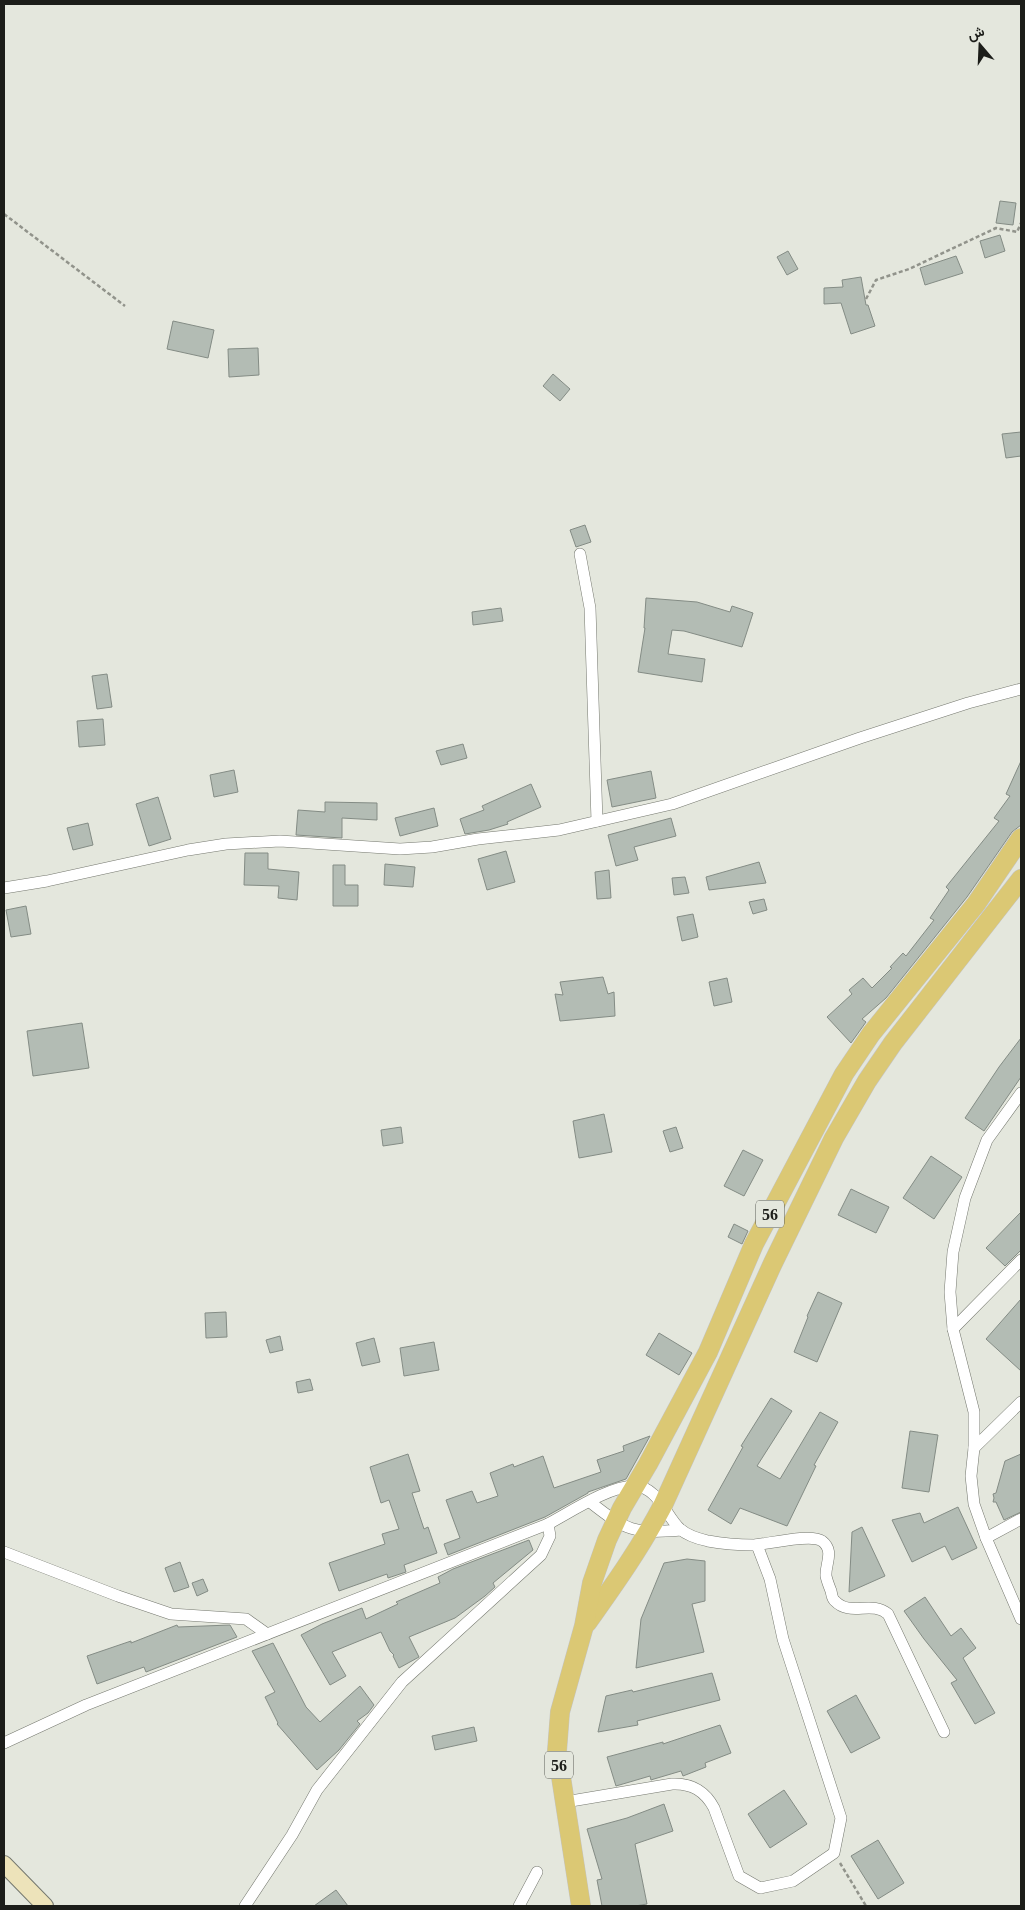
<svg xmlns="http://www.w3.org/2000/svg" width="1025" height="1910" font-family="'Times New Roman',Vazirmatn,serif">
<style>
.building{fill:#b3bcb4;stroke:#848c85}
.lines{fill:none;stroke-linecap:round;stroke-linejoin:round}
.street-casing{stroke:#75786f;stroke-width:12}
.secondary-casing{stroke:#75786f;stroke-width:18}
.primary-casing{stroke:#c4c4c3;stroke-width:20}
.path{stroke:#91938b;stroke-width:2.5;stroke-dasharray:4 2.5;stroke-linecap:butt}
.street{stroke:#fff;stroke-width:11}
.secondary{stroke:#ede3ba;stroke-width:16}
.primary{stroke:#dbc874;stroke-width:19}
.labels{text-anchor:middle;stroke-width:4;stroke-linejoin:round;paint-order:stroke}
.shield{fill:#e4e7dd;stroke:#585a54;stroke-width:1}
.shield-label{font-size:16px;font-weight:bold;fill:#1c1d19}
</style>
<rect width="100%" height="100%" fill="#e4e7dd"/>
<g class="building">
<path d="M1000,201L1016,203L1013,225L996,223Z"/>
<path d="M1000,235L1005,251L985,258L980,241Z"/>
<path d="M788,251L798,269L787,275L777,257Z"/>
<path d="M956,256L963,273L925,285L920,268Z"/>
<path d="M861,277L866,305H868L875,326L851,334L841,303L824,304V288L843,287L842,280Z"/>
<path d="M173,321L214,330L208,358L167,349Z"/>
<path d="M258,348L259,375L229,377L228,349Z"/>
<path d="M553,374L570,389L560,401L543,386Z"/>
<path d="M1021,432V456L1006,458L1002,434Z"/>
<path d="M585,525L591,542L576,547L570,530Z"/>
<path d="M646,598L697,602L730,612L732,606L753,613L742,647L684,631L672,630L668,654L705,659L702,682L638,672L645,628H644Z"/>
<path d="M501,608L503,621L473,625L472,612Z"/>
<path d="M107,674L112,707L97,709L92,676Z"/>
<path d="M103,719L105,745L79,747L77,721Z"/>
<path d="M463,744L467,758L441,765L436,751Z"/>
<path d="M1021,761V825L1012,832L967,897L886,998L862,1019L866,1022L851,1043L827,1017L852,994L849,990L863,978L872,988L892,968L890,967L903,953L906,956L934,920L930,918L949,890L946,887L999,821L994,818L1010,796L1006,794Z"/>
<path d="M234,770L238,792L214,797L210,775Z"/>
<path d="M651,771L656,798L612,807L607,780Z"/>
<path d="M531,784L541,807L507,822L508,824L489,830L465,834L460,819L484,810L482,806Z"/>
<path d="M158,797L171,839L149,846L136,804Z"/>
<path d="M325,802L377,803V820L342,818V838L296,835L298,810L325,812Z"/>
<path d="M434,808L438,826L400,836L395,818Z"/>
<path d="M671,818L676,836L634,847L638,860L616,866L608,835Z"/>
<path d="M88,823L93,845L73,850L67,828Z"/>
<path d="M506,851L515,882L487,890L478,859Z"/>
<path d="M245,853H268V869L299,872L297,900L278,898L279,886L244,885Z"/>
<path d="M759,862L766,883L709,890L706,877Z"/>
<path d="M385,864L415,867L413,887L384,885Z"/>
<path d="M333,865H345V885H358V906H333Z"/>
<path d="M609,870L611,898L597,899L595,872Z"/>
<path d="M685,877L689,893L674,895L672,878Z"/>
<path d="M764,899L767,910L753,914L749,902Z"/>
<path d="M26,906L31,934L11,937L6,910Z"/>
<path d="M693,914L698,937L682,941L677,917Z"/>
<path d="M603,977L608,994L614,992L615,1016L560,1021L555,994L563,995L560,982Z"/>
<path d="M727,978L732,1002L714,1006L709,982Z"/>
<path d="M82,1023L89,1068L33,1076L27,1031Z"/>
<path d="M1021,1038V1077L984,1131L965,1118L999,1067Z"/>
<path d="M604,1114L612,1152L579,1158L573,1121Z"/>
<path d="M401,1127L403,1143L383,1146L381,1130Z"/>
<path d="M676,1127L683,1148L670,1152L663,1131Z"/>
<path d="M743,1150L763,1160L744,1196L724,1186Z"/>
<path d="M931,1156L962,1177L934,1219L903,1198Z"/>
<path d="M851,1189L889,1207L876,1233L838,1215Z"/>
<path d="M1021,1212V1250L1005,1266L986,1248Z"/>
<path d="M734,1224L748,1231L742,1244L728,1237Z"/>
<path d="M818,1292L842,1303L817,1362L794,1352L808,1317L807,1316Z"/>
<path d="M1021,1299V1371L986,1339Z"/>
<path d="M226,1312L227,1337L206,1338L205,1313Z"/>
<path d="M659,1333L692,1353L679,1375L646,1355Z"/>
<path d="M280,1336L283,1350L270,1353L266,1340Z"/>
<path d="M374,1338L380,1362L362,1366L356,1343Z"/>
<path d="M434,1342L439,1370L404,1376L400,1348Z"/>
<path d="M310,1379L313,1390L298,1393L296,1382Z"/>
<path d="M771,1398L792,1411L757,1466L780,1479L820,1412L838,1422L814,1465L816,1466L787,1526L740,1508L731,1524L708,1510L743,1447L741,1446Z"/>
<path d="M910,1431L938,1435L929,1492L902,1488Z"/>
<path d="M650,1436L626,1479L588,1492V1493L545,1517L448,1555L444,1544L460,1538L446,1500L472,1491L477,1503L498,1496L490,1473L513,1464L514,1467L543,1456L554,1488L601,1472L597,1460L624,1451L623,1446Z"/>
<path d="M408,1454L420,1491L412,1493L424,1529L428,1527L437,1553L404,1565L406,1572L388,1578L387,1574L339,1591L329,1563L385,1544L382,1534L399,1529L389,1500L381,1503L370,1467Z"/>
<path d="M1021,1454V1512L1004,1520L996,1502H993L994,1498L993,1494L996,1493L1005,1461Z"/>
<path d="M958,1507L977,1548L952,1560L945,1546L912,1562L892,1520L920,1513L924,1523Z"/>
<path d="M862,1527L885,1576L849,1592L852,1532Z"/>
<path d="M529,1540L533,1550L493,1583L495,1587L485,1596L455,1618L409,1637L419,1657L399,1668L393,1656L394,1655L390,1651L381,1632L332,1652L346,1676L330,1685L301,1635L322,1624L362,1608L366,1619L398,1604L396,1602L440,1583L438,1577L453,1569Z"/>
<path d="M687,1559L705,1561V1601L692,1604L704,1652L636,1668L641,1619L664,1563Z"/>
<path d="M180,1562L189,1587L174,1592L165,1568Z"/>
<path d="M203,1579L208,1591L197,1596L192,1583Z"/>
<path d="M925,1597L951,1636L961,1628L976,1648L963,1658L995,1713L975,1724L951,1683L957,1680L924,1639L904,1611Z"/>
<path d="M177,1625L178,1627L230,1625L237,1637L146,1672L144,1667L97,1684L87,1656L131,1641V1643Z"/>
<path d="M273,1643L306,1707L320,1722L360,1686L374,1705L368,1713L357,1721L360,1724L339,1750L317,1770L277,1724L278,1723L265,1697L275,1692L252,1651Z"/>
<path d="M712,1673L720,1700L637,1721L638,1725L598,1732L606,1696L632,1690L633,1692Z"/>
<path d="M856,1695L880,1738L851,1753L827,1711Z"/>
<path d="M720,1725L731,1753L705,1763L706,1767L683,1776L681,1771L654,1779L651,1780L650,1776L616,1786L607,1757L663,1742V1744Z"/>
<path d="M474,1727L477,1741L435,1750L432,1736Z"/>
<path d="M784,1790L807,1824L770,1848L748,1814Z"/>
<path d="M664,1804L673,1831L635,1844L647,1904L635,1906H602L597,1880L602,1879L587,1829L627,1818Z"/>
<path d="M878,1840L904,1883L878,1899L851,1856Z"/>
<path d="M336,1890L348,1906H314Z"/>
</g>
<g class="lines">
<defs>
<g id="street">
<path d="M580,554L590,608L597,821"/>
<path d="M4,888L47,881L188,850L226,844L280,841L400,849L432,847L478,839L559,830L672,804L860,738L968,703L1021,689"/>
<path d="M1021,1093L987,1140L965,1198L953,1252L950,1292L953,1329L974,1412V1448L971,1476L974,1504L986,1538L1021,1619"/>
<path d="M953,1329L1021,1260"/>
<path d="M974,1448L1021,1402"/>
<path d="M590,1502C627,1531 633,1534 681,1530"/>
<path d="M986,1538L1021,1519"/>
<path d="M4,1552L118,1596L171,1614L246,1619L267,1634"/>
<path d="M4,1743L86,1705L548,1524C569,1513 611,1485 635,1486C658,1487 666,1516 680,1529C688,1536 699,1539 708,1541C724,1544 738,1545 754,1545C768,1544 811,1533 822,1541C835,1551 825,1564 826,1576C827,1581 829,1586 831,1591C832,1595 832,1599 835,1601C850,1617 872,1600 888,1614L944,1732"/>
<path d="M565,1802L672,1784C692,1783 705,1791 714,1808L739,1876L760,1888L793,1881L834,1853L841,1818L783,1639L770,1579L757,1545"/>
<path d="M245,1906L292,1835L317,1790L402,1682L541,1555L550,1536L548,1524"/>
<path d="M519,1906L537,1872"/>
</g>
<path id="secondary" d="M4,1864L45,1906"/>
<g id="primary">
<path d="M587,1623C614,1585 641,1547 663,1505L773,1263L834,1138L867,1081L893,1043L1021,879"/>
<path d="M581,1906L557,1751L560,1712L584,1626L592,1583L607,1540L622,1508L648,1464L708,1352L754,1244L844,1074L871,1034L976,904L1021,838"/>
</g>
</defs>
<use href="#street" class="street-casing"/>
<use href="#secondary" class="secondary-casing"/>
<use href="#primary" class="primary-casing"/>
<g class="path">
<path d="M4,214L125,306"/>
<path d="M866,299L876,280L909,269L996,228L1017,232L1021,223"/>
<path d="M840,1863L866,1906"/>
</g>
<use href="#street" class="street"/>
<use href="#secondary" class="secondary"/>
<use href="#primary" class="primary"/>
</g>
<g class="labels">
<g class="shield">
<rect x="756" y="1200.5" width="28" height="27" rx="4"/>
<rect x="545" y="1751.5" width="28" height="27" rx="4"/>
</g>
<g class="shield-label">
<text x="770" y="1220">56</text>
<text x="559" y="1771">56</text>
</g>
</g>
<rect width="1025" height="1910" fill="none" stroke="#1c1d19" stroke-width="10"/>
<g transform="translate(980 45) rotate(341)" stroke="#e4e7dd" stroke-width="4" paint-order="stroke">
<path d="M0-4L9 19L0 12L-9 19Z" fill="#1c1d19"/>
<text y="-8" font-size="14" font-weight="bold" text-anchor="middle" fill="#1c1d19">ش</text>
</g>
</svg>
